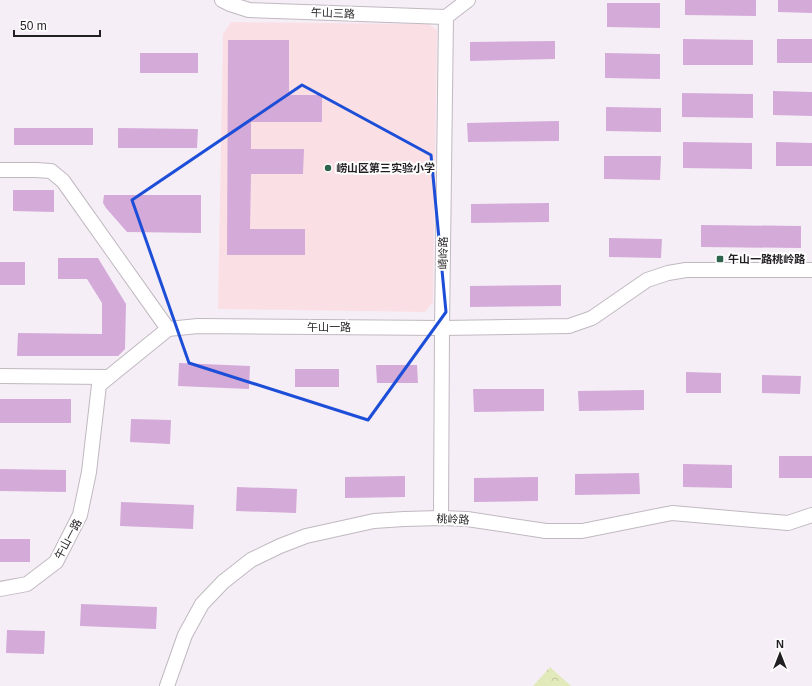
<svg xmlns="http://www.w3.org/2000/svg" width="812" height="686" font-family="Arial,'Noto Sans SC',sans-serif">
<style>
.education{fill:#fae0e5}
.forest{fill:url(#forest-crowns)}
.building{fill:#d4aad9}
.lines{fill:none;stroke-linecap:round;stroke-linejoin:round}
.minor-casing{stroke:#c0b9c0;stroke-width:16}
.minor{stroke:#fff;stroke-width:14}
.marked{fill:none;stroke:#1d4ed8;stroke-width:3;stroke-linejoin:round}
.poi-dot{fill:#2e644b;stroke:#fefefe;stroke-width:1.5}
.labels{text-anchor:middle;stroke-width:4;stroke-linejoin:round;paint-order:stroke}
.street-label{font-size:11px;fill:#221f22;stroke:#fefefe}
.poi-label{font-size:11px;font-weight:bold;fill:#221f22;stroke:#fefefe;text-anchor:start}
</style>
<defs>
<pattern id="forest-crowns" width="20" height="18" patternUnits="userSpaceOnUse"><rect width="20" height="18" fill="#e2e9bb"/><path d="M2 6a3 3 0 1 1 6 0M12 15a3 3 0 1 1 6 0" fill="none" stroke="#c2c7a0"/></pattern>
</defs>
<rect width="100%" height="100%" fill="#f6eef6"/>
<path class="education" d="M231,22L429,24L437,30L433,302L425,312L218,309L223,34Z"/>
<path class="forest" d="M550,667L571,686H533Z"/>
<g class="building">
<path d="M685,0H756V16L685,15Z"/>
<path d="M778,0H812V13L778,12Z"/>
<path d="M607,3H660V28L607,27Z"/>
<path d="M683,39L753,40V65H683Z"/>
<rect x="777" y="39" width="35" height="24"/>
<path d="M228,40H289V95H322V122H251V149H304L303,174H251L250,229H305V255H227Z"/>
<path d="M555,41V59L470,61V42Z"/>
<rect x="140" y="53" width="58" height="20"/>
<path d="M605,53L660,54V79L605,78Z"/>
<path d="M773,91L812,92V116L773,115Z"/>
<path d="M682,93L753,94V118L682,117Z"/>
<path d="M606,107L661,108V132L606,131Z"/>
<path d="M559,121V141L468,142L467,123Z"/>
<rect x="14" y="128" width="79" height="17"/>
<path d="M118,128L198,129L197,148H118Z"/>
<path d="M683,142L752,143V169L683,168Z"/>
<path d="M776,142L812,143V166H776Z"/>
<path d="M604,156H661L660,180L604,179Z"/>
<path d="M13,190H54V212L13,211Z"/>
<path d="M104,195H201V233L127,232L106,208L103,203Z"/>
<path d="M549,203V222L471,223V204Z"/>
<path d="M701,225L801,226V248L701,247Z"/>
<path d="M609,238L662,239L661,258L609,257Z"/>
<path d="M58,258H98L126,304L125,349L118,356H17L18,333L102,334V303L87,279H58Z"/>
<rect x="0" y="262" width="25" height="23"/>
<path d="M561,285V306L470,307V286Z"/>
<path d="M179,363L250,366L249,389L178,386Z"/>
<path d="M376,365H417L418,383H377Z"/>
<rect x="295" y="369" width="44" height="18"/>
<path d="M686,372L721,373V393H686Z"/>
<path d="M762,375L801,376L800,394L762,393Z"/>
<path d="M473,389H544V411L474,412Z"/>
<path d="M644,390V410L579,411L578,391Z"/>
<rect x="0" y="399" width="71" height="24"/>
<path d="M131,419L171,420L170,444L130,442Z"/>
<rect x="779" y="456" width="33" height="22"/>
<path d="M683,464L732,465V488L683,487Z"/>
<path d="M0,469L66,470V492L0,491Z"/>
<path d="M639,473L640,494L575,495V474Z"/>
<path d="M405,476V497L345,498V477Z"/>
<path d="M538,477V501L474,502V478Z"/>
<path d="M237,487L297,489L296,513L236,511Z"/>
<path d="M121,502L194,505L193,529L120,526Z"/>
<rect x="0" y="539" width="30" height="23"/>
<path d="M81,604L157,607L156,629L80,626Z"/>
<path d="M7,630L45,631L44,654L6,653Z"/>
</g>
<g class="lines">
<defs>
<g id="minor">
<path d="M222,0L230,4L249,10L446,17"/>
<path d="M0,170H36L51,171L63,181L168,329"/>
<path d="M0,376L108,377"/>
<path d="M441,518L442,328L446,17L468,0"/>
<path d="M0,589L27,584L56,562L80,515L89,472L99,385L168,329L198,326L442,328L569,326L592,318L647,280L668,273L686,270H812"/>
<path d="M167,686L185,635L202,604L223,582L251,560L280,546L306,536L374,521L404,519L441,518L467,519L546,531H582L672,513L788,523L812,515"/>
</g>
</defs>
<use href="#minor" class="minor-casing"/>
<use href="#minor" class="minor"/>
</g>
<path class="marked" d="M302,85L431,155L446,312L368,420L189,363L132,200Z"/>
<g class="poi-dot">
<circle cx="328" cy="168" r="4"/>
<rect x="716" y="255" width="8" height="8" rx="2"/>
</g>
<g class="labels">
<g class="street-label">
<text transform="translate(333 13) rotate(2)" y="4">午山三路</text>
<text transform="translate(443 253) rotate(-89)" y="4">崎岭路</text>
<text x="329" y="331">午山一路</text>
<text transform="translate(453 519) rotate(3)" y="4">桃岭路</text>
<text transform="translate(68 539) rotate(-62)" y="4">午山一路</text>
</g>
<g class="poi-label">
<text x="336" y="172">崂山区第三实验小学</text>
<text x="728" y="263">午山一路桃岭路</text>
</g>
</g>
<g transform="translate(780 654)" stroke="#fefefe" stroke-width="3" paint-order="stroke">
<path d="M0-3L7 15L0 10L-7 15Z" fill="#221f22"/>
<text y="-6" font-size="11" font-weight="bold" text-anchor="middle" fill="#221f22">N</text>
</g>
<path d="M14 30v6h86v-6" fill="none" stroke="#221f22" stroke-width="2"/>
<text x="20" y="30" font-size="12" fill="#221f22" stroke="#fefefe" stroke-width="3" paint-order="stroke">50 m</text>
</svg>
